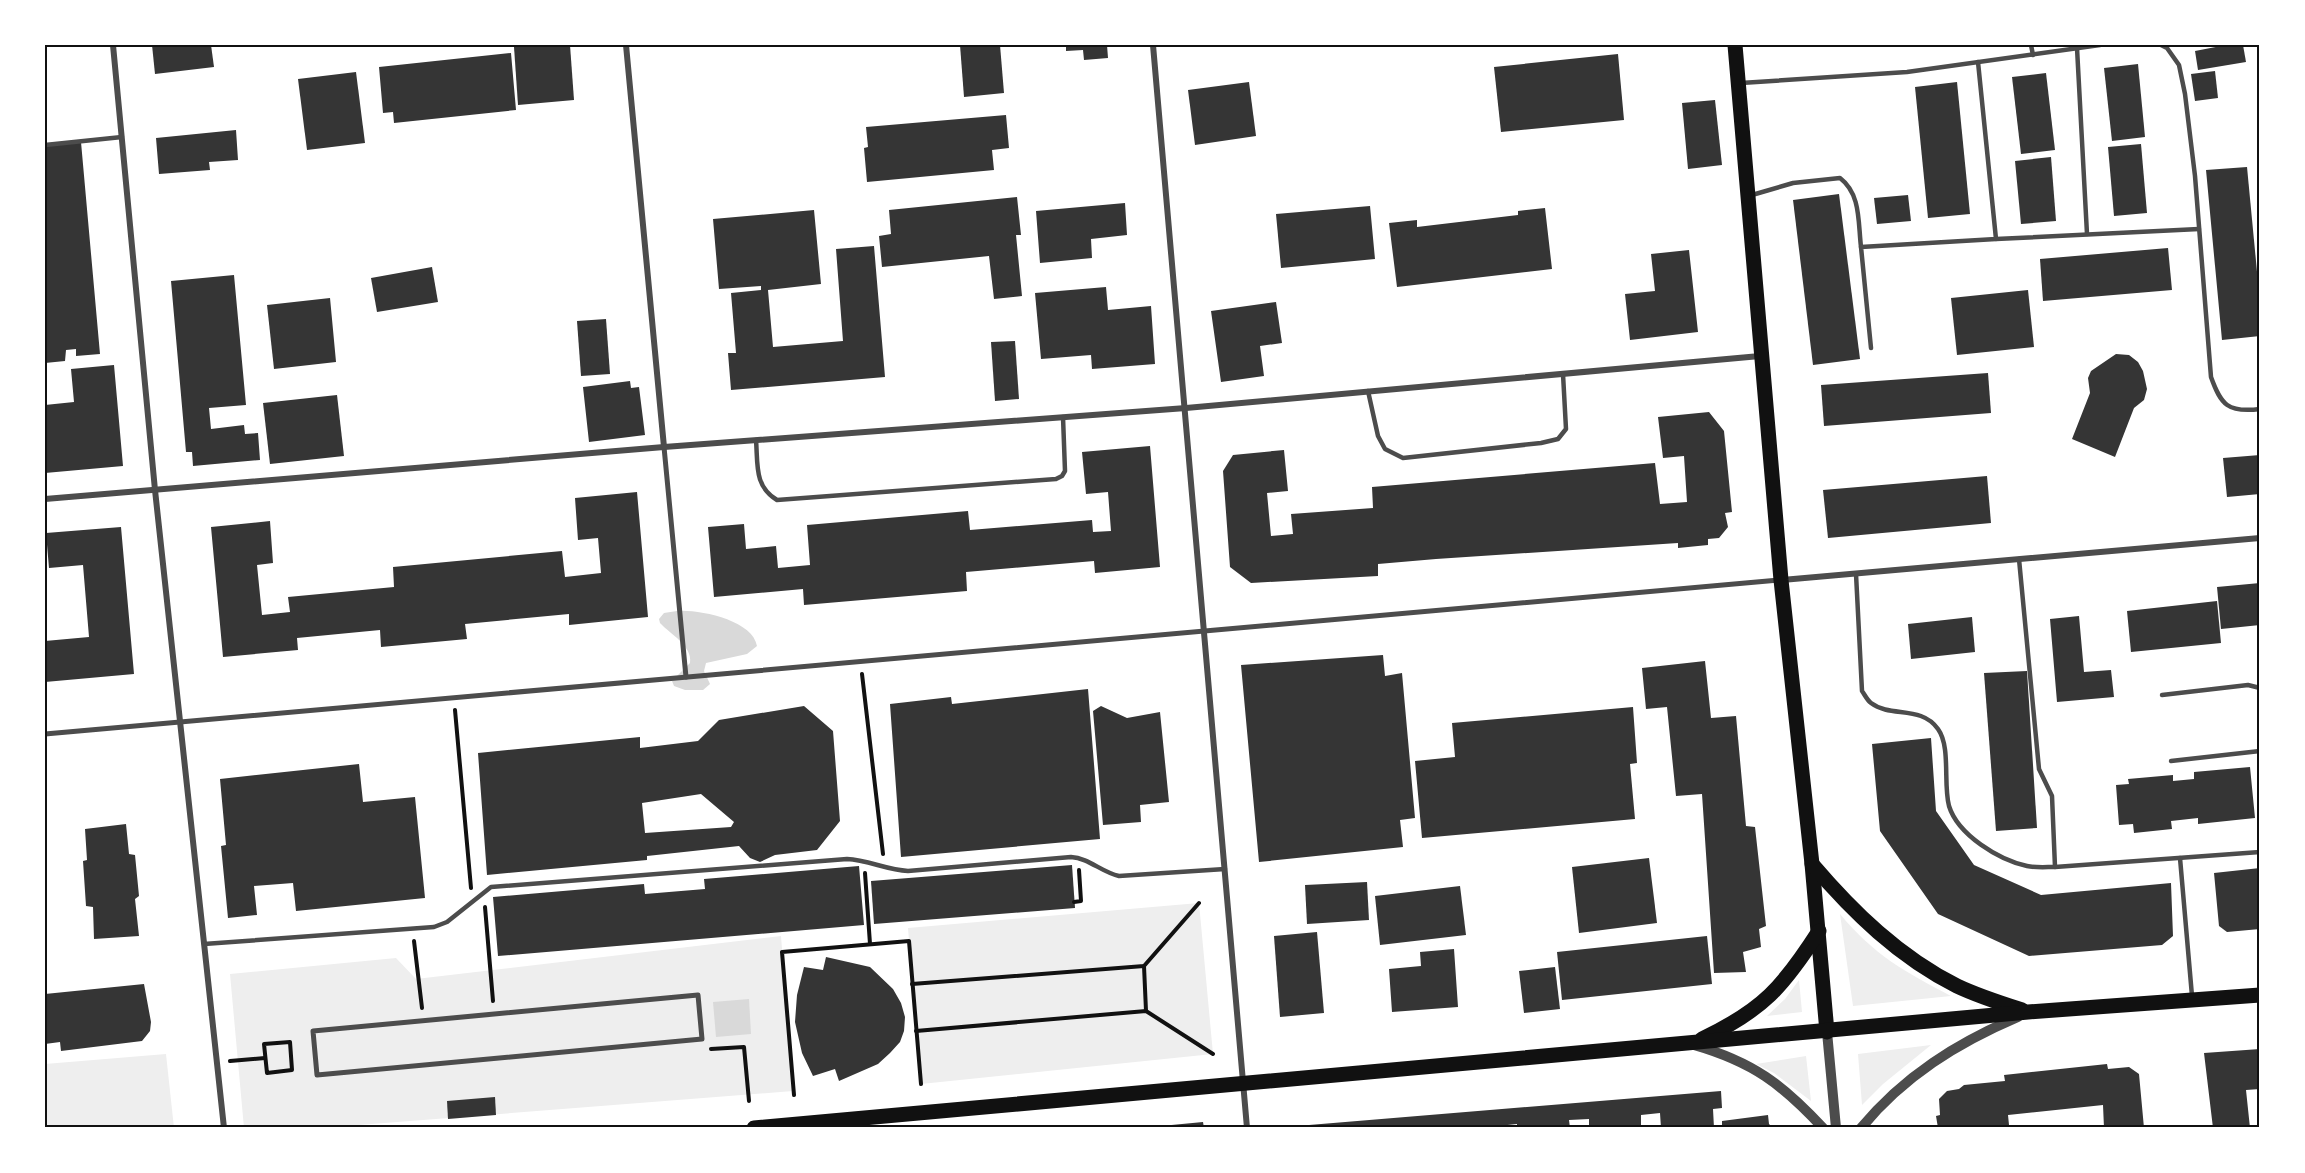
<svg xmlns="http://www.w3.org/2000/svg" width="2305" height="1173" font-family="'Open Sans',sans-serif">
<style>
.green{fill:#eee}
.water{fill:#d9d9d9}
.building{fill:#353535;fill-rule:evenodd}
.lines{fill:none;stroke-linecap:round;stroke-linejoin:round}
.path{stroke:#111;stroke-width:4}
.service{stroke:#4c4c4c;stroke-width:4.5}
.pedestrian{stroke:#4c4c4c;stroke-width:5}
.minor{stroke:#4c4c4c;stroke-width:6}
.tertiary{stroke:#4c4c4c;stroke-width:10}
.primary{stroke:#111;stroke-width:15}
.neatline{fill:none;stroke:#111;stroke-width:2}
</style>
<rect width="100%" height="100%" fill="#fff"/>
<g class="green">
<path d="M1199,903L1213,1054L921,1084L908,928Z"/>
<path d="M1840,914C1874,955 1905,972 1951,996L1853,1006Z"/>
<path d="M781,936L793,1091L320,1128H244L230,974L396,958L416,979Z"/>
<path d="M1799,980L1802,1012L1767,1016L1785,999Z"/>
<path d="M1931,1045L1883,1084L1862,1105L1858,1054Z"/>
<path d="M166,1054L174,1128H45V1064Z"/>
<path d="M1806,1056L1811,1101L1774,1073L1756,1064Z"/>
</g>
<g class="water">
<path d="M677,611C698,609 753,620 757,646L747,654L706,663L704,671L710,684L703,690H685L674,686L672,681L690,663C693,646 670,634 660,623L659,619L664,613Z"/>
<path d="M749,999L751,1034L716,1037L713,1002Z"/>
</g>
<g class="building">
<path d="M152,45H211L214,67L155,74Z"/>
<path d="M538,45H570L574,100L518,105L514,47Z"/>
<path d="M960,45H1000L1004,93L964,97Z"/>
<path d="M1066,45H1107L1108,58L1084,60L1083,50L1066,51Z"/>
<path d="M2226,45H2243L2246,62L2198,70L2195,51Z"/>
<path d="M511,53L516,110L394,123L393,112L383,113L379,67Z"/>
<path d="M1618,54L1624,120L1501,132L1494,67Z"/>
<path d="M2138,64L2145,137L2112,141L2104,68Z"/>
<path d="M2215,71L2218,98L2195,101L2191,74Z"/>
<path d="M356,72L365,143L307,150L298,79Z"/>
<path d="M2046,73L2055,150L2021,154L2012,77Z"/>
<path d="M1249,82L1256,136L1195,145L1188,90Z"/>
<path d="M1957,82L1970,214L1928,218L1915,87Z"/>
<path d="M1715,100L1722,165L1688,169L1682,103Z"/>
<path d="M1006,115L1009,148L992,150L994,170L867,182L864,148L868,147L866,127Z"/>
<path d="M236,130L238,160L209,162L210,170L159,174L156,138Z"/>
<path d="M81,142L100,354L76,356V349L66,350L65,361L45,363V146Z"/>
<path d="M2141,144L2147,213L2114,216L2108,147Z"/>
<path d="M2051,157L2056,221L2021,224L2015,161Z"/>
<path d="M2247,167L2260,303V336L2222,340L2206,170Z"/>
<path d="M1839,194L1860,359L1813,365L1793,200Z"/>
<path d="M1908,195L1911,221L1877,224L1874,198Z"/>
<path d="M1017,197L1021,235H1016L1022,296L994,299L989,256L882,267L879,236L891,234L889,210Z"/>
<path d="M1125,203L1127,235L1091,239L1092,258L1040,263L1036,211Z"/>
<path d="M1370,206L1375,259L1281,268L1276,214Z"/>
<path d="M1545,208L1552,269L1397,287L1389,223L1417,220V227L1518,215V211Z"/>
<path d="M814,210L821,284L768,290L773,347L843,341L836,249L874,246L885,377L731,390L728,353H736L731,293L761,290V286L719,289L713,219Z"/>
<path d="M2168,248L2172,290L2043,301L2040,259Z"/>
<path d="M1689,250L1698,332L1630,340L1625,294L1655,291L1651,254Z"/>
<path d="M432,267L438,302L377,312L371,278Z"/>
<path d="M234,275L246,405L209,408L211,429L244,425L245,434L258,433L260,460L193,466L192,452H186L171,281Z"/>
<path d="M1106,287L1108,310L1151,306L1155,364L1092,369L1091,355L1041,359L1035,293Z"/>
<path d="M2028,290L2034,347L1957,355L1951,298Z"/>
<path d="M330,298L336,362L274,369L267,305Z"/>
<path d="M1276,302L1282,343L1260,346L1264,376L1221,382L1211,311Z"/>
<path d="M606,319L610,374L581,376L577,321Z"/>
<path d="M1015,341L1019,399L995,401L991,342Z"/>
<path d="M2116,354L2129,355L2138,362L2143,371L2147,389L2144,400L2134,408L2115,457L2072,439L2090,393L2088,378L2091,371Z"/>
<path d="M114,365L123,466L45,473V405L74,402L71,369Z"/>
<path d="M1988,373L1991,413L1824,426L1821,385Z"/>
<path d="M630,381L631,388L639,387L645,435L589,442L583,387Z"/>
<path d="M337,395L344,456L270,464L263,403Z"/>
<path d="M1709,412L1724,431L1732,512L1725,513L1728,527L1719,538L1708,539V545L1678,548V543L1436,559L1378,564V576L1251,583L1230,567L1223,471L1233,455L1284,450L1288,491L1267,493L1271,536L1293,534L1291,514L1373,508L1372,487L1655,463L1660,504L1687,502L1684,456L1663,458L1658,417Z"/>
<path d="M1150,446L1160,567L1095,573L1094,561L966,572L967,591L804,605L803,589L714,597L708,527L744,524L746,549L776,546L778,568L810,565L807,525L968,511L970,530L1092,520L1093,532L1111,531L1108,492L1086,494L1082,452Z"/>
<path d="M2260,455V494L2227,497L2223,458Z"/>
<path d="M1987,476L1991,523L1828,538L1823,490Z"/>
<path d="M637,492L648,617L569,625V614L465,624L467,639L381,647L380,630L297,638L298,650L223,657L211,527L270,521L273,563L257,565L262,615L290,612L288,597L394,587L393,567L562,551L565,577L601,573L598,538L578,540L575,498Z"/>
<path d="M121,527L134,674L45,682V641L89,637L83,565L49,568L46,533Z"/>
<path d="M2260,583V625L2221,629L2217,587Z"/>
<path d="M2217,601L2221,643L2131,652L2127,611Z"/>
<path d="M2079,616L2084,672L2111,670L2114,697L2057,702L2050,619Z"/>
<path d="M1972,617L1975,652L1911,659L1908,624Z"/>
<path d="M1383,655L1385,676L1402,673L1415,818L1400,820L1403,847L1259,862L1241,665Z"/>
<path d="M1705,661L1711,718L1736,716L1746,826L1755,827L1766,926L1759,929L1761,947L1743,952L1746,972L1714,973L1702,794L1676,796L1667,707L1646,709L1642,668Z"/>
<path d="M2027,671L2037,828L1996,831L1984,673Z"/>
<path d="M1088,689L1100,839L901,857L890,704L951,697L952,704Z"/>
<path d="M804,706L833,731L840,821L817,850L775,855L760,862L750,858L739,846L647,856V860L487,875L478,753L640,737V748L698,741L719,720ZM701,794L734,822L731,827L645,833L642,803Z"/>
<path d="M1101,706L1127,718L1160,712L1169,802L1140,805L1141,822L1103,825L1093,711Z"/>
<path d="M1633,707L1637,763L1630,764L1635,819L1422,838L1415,761L1455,757L1452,723Z"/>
<path d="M1931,738L1936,811L1974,865L2041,895L2171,883L2173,936L2162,945L2029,956L1938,914L1880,831L1872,744Z"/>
<path d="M359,764L363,802L415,797L425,898L296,911L293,883L254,886L257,915L228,918L221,846L226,845L220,779Z"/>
<path d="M2250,767L2255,818L2198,824V818L2171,821L2172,829L2134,833L2133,824L2119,825L2116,785L2129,784L2128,779L2173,775V781L2194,779V772Z"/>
<path d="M126,824L129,854L135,855L139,896L135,899L139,936L94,939L93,907L86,906L83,861L87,860L85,829Z"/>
<path d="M1649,858L1657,923L1579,933L1572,867Z"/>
<path d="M1072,865L1075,908L874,924L871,881Z"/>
<path d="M859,866L864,925L498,956L493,897L644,884L645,894L705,889L704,879Z"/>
<path d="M2260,868V929L2227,932L2219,926L2214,873Z"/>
<path d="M1367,882L1369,920L1307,924L1305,885Z"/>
<path d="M1460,886L1466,935L1380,945L1375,896Z"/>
<path d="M1317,932L1324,1013L1280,1017L1274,936Z"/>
<path d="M1707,936L1712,984L1562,1000L1557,952Z"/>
<path d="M1454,949L1458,1007L1392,1012L1389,969L1421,966L1420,952Z"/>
<path d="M826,957L870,967L893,989L901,1003L905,1017L904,1031L900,1042L890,1053L878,1064L839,1081L835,1069L813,1076L802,1053L795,1022L797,995L804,967L823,970Z"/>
<path d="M1555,967L1560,1009L1524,1013L1519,971Z"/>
<path d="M144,984L151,1022L150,1031L142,1041L61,1051L60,1042L45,1044V994Z"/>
<path d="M2260,1049V1089L2246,1090L2250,1128H2213L2204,1053Z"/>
<path d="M2107,1064L2108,1069L2129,1067L2139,1074L2144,1128H2104L2103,1105L2008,1115L2009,1125L1985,1128H1938L1936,1116L1940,1115L1939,1099L1947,1091L1959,1089L1964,1085L2005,1081L2004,1075Z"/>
<path d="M1721,1091L1722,1108L1713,1109L1714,1128H1661L1660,1113L1641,1115V1128H1589V1119L1569,1120L1570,1128H1517V1124L1498,1126V1128H1297V1126Z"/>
<path d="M495,1097L496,1115L448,1119L447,1101Z"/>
<path d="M1768,1115L1769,1124L1773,1128H1722V1121Z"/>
<path d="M1203,1122L1204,1128H1161V1126Z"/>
</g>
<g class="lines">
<g class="path">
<path d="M862,674L883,854"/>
<path d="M455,710L471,888"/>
<path d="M865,873L870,944"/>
<path d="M1074,902L1081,901L1079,870"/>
<path d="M485,907L493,1001"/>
<path d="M414,941L422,1008"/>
<path d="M1144,966L1146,1011"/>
<path d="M912,984L1144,966L1199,903"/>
<path d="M916,1031L1146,1011L1213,1054"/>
<path d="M290,1042L292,1070L267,1073L264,1044Z"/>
<path d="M711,1049L744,1047L749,1101"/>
<path d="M230,1061L265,1058"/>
<path d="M794,1095L782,952L909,941L921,1084"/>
</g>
<g class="service">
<path d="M2031,45L2033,55"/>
<path d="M2161,45L2167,48L2179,65L2185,94L2195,176L2211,377C2221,405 2228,413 2260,409"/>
<path d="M2077,48L2087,234"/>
<path d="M1741,83L1907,72L2100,45"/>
<path d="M45,145L122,137"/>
<path d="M1752,195L1793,183L1840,178C1861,194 1858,222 1861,247"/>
<path d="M1996,239L2199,229"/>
<path d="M1871,348L1861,247L1996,239L1978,62"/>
<path d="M1368,391L1378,436L1385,449L1403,458L1541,443L1558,439L1566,429L1563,374"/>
<path d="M756,440C758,465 754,486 777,500L1056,479L1062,476L1065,471L1063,417"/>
<path d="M2019,559L2039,769L2052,796L2055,867"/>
<path d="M1856,574L1862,691C1865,695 1867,700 1871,703C1891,718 1921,705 1938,729C1951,747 1943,784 1949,806C1958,835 1999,860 2027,866C2036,868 2046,867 2055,867L2260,852"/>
<path d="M2162,695L2248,685L2260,688"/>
<path d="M2171,761L2260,751"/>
<path d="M2180,858L2192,996"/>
<path d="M204,944L434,927L447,922L491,887L847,859C868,860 887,870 908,871L1071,857C1089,858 1101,872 1119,876L1225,869"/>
</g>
<g class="pedestrian">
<path d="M664,447L686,677"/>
<path d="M45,734L1779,580"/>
<path d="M698,995L702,1039L317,1075L313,1031Z"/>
</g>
<g class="minor">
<path d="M113,45L155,490L224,1128"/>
<path d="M626,45L664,447"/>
<path d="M1153,45L1247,1128"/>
<path d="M45,499L664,447L1186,408L1760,356"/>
<path d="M1782,580L2260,538"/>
</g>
<g class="tertiary">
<path d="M1827,1032L1836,1128"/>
<path d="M1694,1045C1753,1062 1782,1084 1823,1128"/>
<path d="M1861,1128C1904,1076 1957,1043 2018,1017"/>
</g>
<g class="primary">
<path d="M1735,45L1781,580L1812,864L1827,1032"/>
<path d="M1812,864C1853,912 1899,957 1957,986C1978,996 2000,1003 2022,1010"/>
<path d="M1702,1039C1763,1010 1783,987 1819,931"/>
<path d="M754,1128L2028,1012L2260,995"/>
</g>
</g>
<rect width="2305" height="1173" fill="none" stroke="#ffffff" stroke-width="93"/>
<rect x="46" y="46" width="2212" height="1080" class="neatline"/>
</svg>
